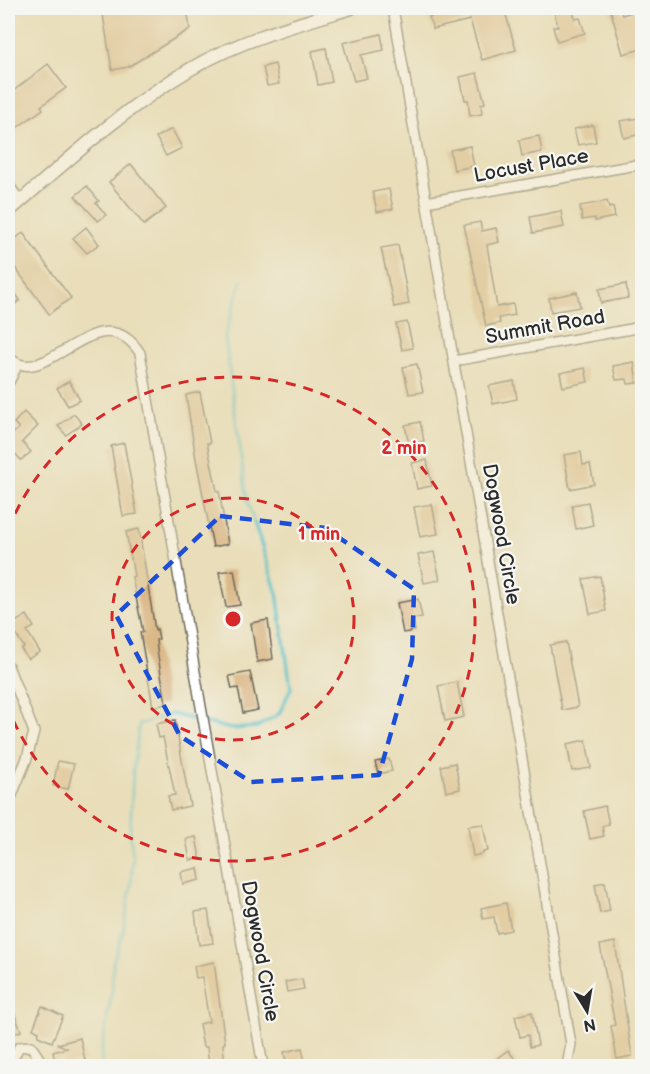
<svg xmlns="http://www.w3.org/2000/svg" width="650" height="1074" font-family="'Balsamiq Sans',sans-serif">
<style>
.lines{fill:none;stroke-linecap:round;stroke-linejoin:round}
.stream{stroke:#51bfc7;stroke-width:3}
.building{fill:#dbb887}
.minor-casing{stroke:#6e6a5d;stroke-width:12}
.secondary-casing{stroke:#6e6a5d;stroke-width:15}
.minor{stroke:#fff;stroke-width:9}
.secondary{stroke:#fff;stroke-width:12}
.marked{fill:none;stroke:#1d4ed8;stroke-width:4.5;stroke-dasharray:12 8;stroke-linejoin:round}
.ring{fill:none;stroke:#d62828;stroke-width:3;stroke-dasharray:10 8}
.labels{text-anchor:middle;stroke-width:4.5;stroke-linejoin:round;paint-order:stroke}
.street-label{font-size:20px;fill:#2b2b2b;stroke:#f6f6f2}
.centre{fill:#d62828;stroke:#f6f6f2;stroke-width:3}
.ring-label{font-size:18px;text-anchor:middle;font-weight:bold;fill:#d62828;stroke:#f6f6f2;stroke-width:4.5;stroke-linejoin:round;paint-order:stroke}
</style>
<rect width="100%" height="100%" fill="#f6f6f2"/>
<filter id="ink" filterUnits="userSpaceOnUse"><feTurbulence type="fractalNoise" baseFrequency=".0167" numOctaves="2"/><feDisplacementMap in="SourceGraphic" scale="12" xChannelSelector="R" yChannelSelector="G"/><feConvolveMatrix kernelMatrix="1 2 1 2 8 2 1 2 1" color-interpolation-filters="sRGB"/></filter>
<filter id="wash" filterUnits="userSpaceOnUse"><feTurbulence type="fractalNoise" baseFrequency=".008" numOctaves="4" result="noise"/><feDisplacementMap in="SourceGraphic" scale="24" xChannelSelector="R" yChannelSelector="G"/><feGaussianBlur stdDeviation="1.35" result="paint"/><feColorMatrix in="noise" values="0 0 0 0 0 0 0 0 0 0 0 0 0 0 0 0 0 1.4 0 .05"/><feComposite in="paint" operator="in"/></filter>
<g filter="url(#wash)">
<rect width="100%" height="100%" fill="#e9deb9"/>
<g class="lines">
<path class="stream" d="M102,1066L101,1054L112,991L113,963L123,932L131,885L133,856L130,834L133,770L139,724L172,714L231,729L257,727L279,714L291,688L277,593L247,500L232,390L225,337L241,282"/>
</g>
<g id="blocks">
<g class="building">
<path d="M102,8H187L190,29L128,67L112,70Z"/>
<path d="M458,8H504L516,50L482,60L470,20L433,29L429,17Z"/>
<path d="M553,8H572L575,19L580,18L585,33L557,41L553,27L558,26Z"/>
<path d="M610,8H620L622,15L642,9V49L623,54Z"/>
<path d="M381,34L384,50L361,55L367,78L354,81L343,43Z"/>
<path d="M326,48L332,82L318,85L312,51Z"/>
<path d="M48,64L66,88L41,106L43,109L15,129L8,119V95Z"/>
<path d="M275,64L279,84L267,86L263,67Z"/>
<path d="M477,73L485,103L481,104L482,114L470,116L468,100H465L460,77Z"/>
<path d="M639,118L642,134L624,138L620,121Z"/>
<path d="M593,125L596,142L578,145L574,129Z"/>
<path d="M172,129L182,148L166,156L156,137Z"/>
<path d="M539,136L542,152L522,156L519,140Z"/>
<path d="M470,146L474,166L454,170L450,150Z"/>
<path d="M131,164L166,208L144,225L109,182Z"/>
<path d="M87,186L99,201L96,203L106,215L98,221L75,196Z"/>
<path d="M389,189L393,209L377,212L373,192Z"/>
<path d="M607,201L609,208L613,207L615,217L595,221V218L582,220L580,206Z"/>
<path d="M561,211L564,227L533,233L530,217Z"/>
<path d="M480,222L482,231L496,228L499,242L487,245L497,307L513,304L515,315L499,318L500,323L486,326L464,225Z"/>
<path d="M86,227L99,244L87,253L73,238Z"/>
<path d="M23,233L71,298L49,314L8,258V244Z"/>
<path d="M398,245L409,304L394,307L381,248Z"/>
<path d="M8,283L20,300L8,310Z"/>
<path d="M626,284L628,298L601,303L599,289Z"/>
<path d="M577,292L580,307L551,312L549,298Z"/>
<path d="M407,322L413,348L402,350L396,324Z"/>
<path d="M634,362L637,383L628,384L627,379L616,380L613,366Z"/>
<path d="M417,364L423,392L409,394L403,367Z"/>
<path d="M585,368L588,382L563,387L560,373Z"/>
<path d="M69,381L80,400L68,406L57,388Z"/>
<path d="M514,381L517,399L493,404L489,386Z"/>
<path d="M200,392L210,443H207L217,491H219L228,544L213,547L196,459L186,395Z"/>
<path d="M24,412L38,426L22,442L31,452L21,460L8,446V438L19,428L14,423Z"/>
<path d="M74,414L82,424L66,435L58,426Z"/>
<path d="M420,422L424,441L409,445L405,425Z"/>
<path d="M124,443L137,514L123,516L111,446Z"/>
<path d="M581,452L583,465L590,464L594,484L570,489L564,455Z"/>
<path d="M427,460L432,486L417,489L412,463Z"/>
<path d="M588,502L593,525L576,529L572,505Z"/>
<path d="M432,504L438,534L420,537L414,507Z"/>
<path d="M139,529L155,630L157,629L159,639L156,640L157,650L166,704L153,707L140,632H143L132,577L134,576L126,532Z"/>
<path d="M434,552L440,580L424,583L418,555Z"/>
<path d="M234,570L240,605L226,607L219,572Z"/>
<path d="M600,576L606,611L590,614L583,579Z"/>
<path d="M418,599L422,617L413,619L415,631L403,633L397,603Z"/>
<path d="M27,615L34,627L27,631L40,652L28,659L21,649L24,647L10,625Z"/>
<path d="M268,620L273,659L257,662L251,623Z"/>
<path d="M566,642L578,707L562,710L550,645Z"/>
<path d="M250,672L258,710L243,713L238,688L232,689L229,676Z"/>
<path d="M457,682L464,717L445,721L438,686Z"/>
<path d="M175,720L190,806L171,810L168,796L175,795L163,737L159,738L156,724Z"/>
<path d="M586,740L591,768L572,771L567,744Z"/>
<path d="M389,759L392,771L378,774L375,762Z"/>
<path d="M58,761L74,764L68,789L53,786Z"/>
<path d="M455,763L460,789L446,792L441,766Z"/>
<path d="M605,806L609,824L602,826L604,836L590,839L584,811Z"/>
<path d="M483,824L488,851L483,852V854L473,856L468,826Z"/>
<path d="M196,837L200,858L190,860L186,839Z"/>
<path d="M198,868L200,880L183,884L181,872Z"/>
<path d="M605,882L610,911L600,913L595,884Z"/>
<path d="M506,903L511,930L497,933L494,917L483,919L481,908Z"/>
<path d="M208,910L213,943L199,945L195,912Z"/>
<path d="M615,942L632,1056L617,1059L611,1026L615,1025L600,945Z"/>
<path d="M214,962L225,1043L223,1044L225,1066H209L207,1047H203L199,1024L209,1022L202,977L196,978L194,966Z"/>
<path d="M302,979L304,989L287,992L285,982Z"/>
<path d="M8,997L21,1031L8,1036Z"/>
<path d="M42,1006L63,1016L52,1042L38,1036L39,1032L33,1029Z"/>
<path d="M532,1012L538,1045L530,1047L528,1035L520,1037L515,1016Z"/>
<path d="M80,1038L85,1060L64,1066L62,1059L55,1061L53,1052L67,1048L58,1044Z"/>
<path d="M302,1048L306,1066H287L284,1052Z"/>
<path d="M508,1050L520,1066H487Z"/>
</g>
</g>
</g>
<g filter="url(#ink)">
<use href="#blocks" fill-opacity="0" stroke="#6e6a5d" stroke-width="1.5"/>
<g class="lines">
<defs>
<g id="minor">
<path d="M393,8L571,1044L567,1066"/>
<path d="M8,184L20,201"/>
<path d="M426,202L642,164"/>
<path d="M8,356C43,397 99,289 140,353L263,1066"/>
<path d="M454,361L642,327"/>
<path d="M8,384L18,364"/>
<path d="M8,666L34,732L27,758L8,805"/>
<path d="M9,1066L19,1047L31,1046L44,1066"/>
</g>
<path id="secondary" d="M8,212C67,161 126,106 194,67C243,39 298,24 351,8"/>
</defs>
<use href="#minor" class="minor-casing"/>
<use href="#secondary" class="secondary-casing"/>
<use href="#minor" class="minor"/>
<use href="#secondary" class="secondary"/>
</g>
</g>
<path d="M0 0H650V1074H0ZM220,516L325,528L414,589L412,659L379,775L251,782L180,736L116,615Z" fill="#e9deb9" fill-opacity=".55" fill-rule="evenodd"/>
<path class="marked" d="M220,516L325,528L414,589L412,659L379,775L251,782L180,736L116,615Z"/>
<g class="ring">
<circle cx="233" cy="619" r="121"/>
<path d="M8 530A242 242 0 1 1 8 708"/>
</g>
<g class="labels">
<g class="street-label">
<text transform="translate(531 165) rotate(-10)" y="7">Locust Place</text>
<text transform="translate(545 326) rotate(-10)" y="7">Summit Road</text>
<text transform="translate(502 534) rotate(80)" y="7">Dogwood Circle</text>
<text transform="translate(261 951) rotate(80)" y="7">Dogwood Circle</text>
</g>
</g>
<circle cx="233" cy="619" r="9" class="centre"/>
<g class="ring-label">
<text x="404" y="454">2 min</text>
<text x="319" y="540">1 min</text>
</g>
<rect width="650" height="1074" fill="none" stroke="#f6f6f2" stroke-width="30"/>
<g transform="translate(587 1011) rotate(169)" stroke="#f6f6f2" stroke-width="4.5" paint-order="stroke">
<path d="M0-4.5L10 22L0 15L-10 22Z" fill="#2b2b2b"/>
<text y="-9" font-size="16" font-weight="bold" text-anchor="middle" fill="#2b2b2b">N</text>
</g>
</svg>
